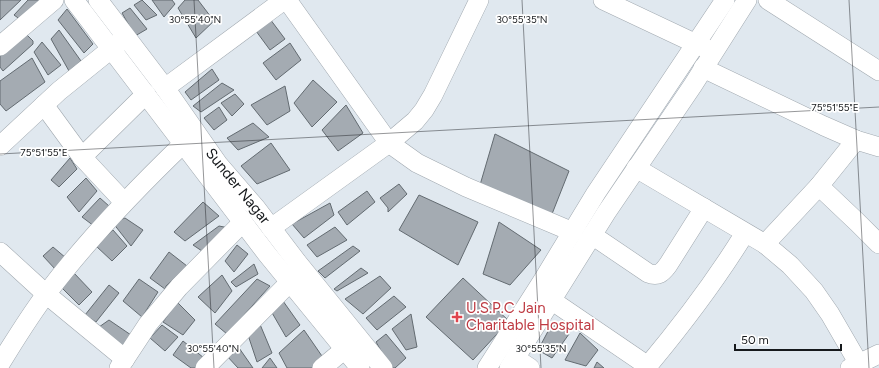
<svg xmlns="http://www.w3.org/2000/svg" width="879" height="368" font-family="Figtree,sans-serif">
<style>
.building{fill:#a4abb2;stroke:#636b71}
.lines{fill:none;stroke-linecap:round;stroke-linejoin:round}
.minor-casing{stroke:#a0a8af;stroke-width:20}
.minor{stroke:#fff;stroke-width:19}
.ticks{fill:none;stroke:#16191c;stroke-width:1;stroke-opacity:0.45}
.health-dot{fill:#e0444e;stroke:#fff;stroke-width:1.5}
.labels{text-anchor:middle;stroke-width:3.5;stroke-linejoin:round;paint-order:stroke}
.street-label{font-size:15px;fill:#16191c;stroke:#fff}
.health-label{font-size:15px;fill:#be3a42;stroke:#fff;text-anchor:start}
.ticks-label{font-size:10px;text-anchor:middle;fill:#16191c;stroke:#fff;stroke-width:3.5;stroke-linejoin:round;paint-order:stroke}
</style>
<rect width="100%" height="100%" fill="#e0e8ef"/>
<g class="building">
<path d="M0,0H21L0,20Z"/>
<path d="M28,0H39L21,20L14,15Z"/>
<path d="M142,0L157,15L146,20L134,5Z"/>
<path d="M152,0H172L175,4L164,17Z"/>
<path d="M185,0H198L214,21L196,38L178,8Z"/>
<path d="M130,8L147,29L135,36L122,13Z"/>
<path d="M67,9L93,44L84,53L58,20Z"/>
<path d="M270,19L285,39L270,50L256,31Z"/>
<path d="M59,30L81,61L69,71L51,39Z"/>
<path d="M24,32L33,41V44L3,71L0,67V56Z"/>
<path d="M42,42L61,65L48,75L34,52Z"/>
<path d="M290,43L301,60L276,80L263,63Z"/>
<path d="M32,58L45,82L6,111L0,104V81Z"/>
<path d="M212,69L219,80L191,100L185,92Z"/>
<path d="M313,80L337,102L312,127L294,103Z"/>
<path d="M222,83L234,90L201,112L193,106Z"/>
<path d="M285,86L290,111L267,125L251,105Z"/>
<path d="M235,94L244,104L232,116L221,103Z"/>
<path d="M346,105L363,133L338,151L322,130Z"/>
<path d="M219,107L227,120L214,130L204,118Z"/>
<path d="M253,123L269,137L238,150L227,138Z"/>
<path d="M495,134L569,171L552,214L480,185Z"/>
<path d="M271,143L290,170L257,184L241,166Z"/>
<path d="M70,158L77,169L59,187L51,180Z"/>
<path d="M86,178L97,191L79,212L67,197Z"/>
<path d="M399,184L407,194L388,212V208L380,198Z"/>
<path d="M367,191L375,202L347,225L338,212Z"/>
<path d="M419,195L478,222L458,265L399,230Z"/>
<path d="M100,198L109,206L94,226L82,217Z"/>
<path d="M203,202L219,216L185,241L174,232Z"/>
<path d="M330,203L334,215L304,238L292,224Z"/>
<path d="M125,218L143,230L131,246L113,223Z"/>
<path d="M499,222L541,250L510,285L483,274Z"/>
<path d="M219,226L229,228L205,253L193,245Z"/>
<path d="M335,227L347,240L317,257L307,245Z"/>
<path d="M113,230L127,246L112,261L96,246Z"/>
<path d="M237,245L248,254L234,272L225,261Z"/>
<path d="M353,246L360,251L325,278L318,271Z"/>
<path d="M53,247L66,258L56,270L43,256Z"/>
<path d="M169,252L187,266L166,286L165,289L150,278Z"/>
<path d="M254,264L258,274L236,287L231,282Z"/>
<path d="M361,268L368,273L337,291L334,289Z"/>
<path d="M73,272L92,292L79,305L62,288Z"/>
<path d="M222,275L232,291L215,313L198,297Z"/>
<path d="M380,276L391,288L363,314L345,299Z"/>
<path d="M463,278L509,321L473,360L426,317Z"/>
<path d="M139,279L158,292L142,317L123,301Z"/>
<path d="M257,279L270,286L227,334L215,324Z"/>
<path d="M109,285L119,293L96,322L85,315Z"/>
<path d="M394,296L406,307L377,330L366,318Z"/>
<path d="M283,301L300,325L286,337L271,311Z"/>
<path d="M177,302L195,320L183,335L163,322Z"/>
<path d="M411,314L417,347L406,350L392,329Z"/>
<path d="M109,320L131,335L121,347L99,327Z"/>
<path d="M259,322L272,353L257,362L248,335Z"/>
<path d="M553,322L569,334L552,358L538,350Z"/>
<path d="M162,325L178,337L165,351L150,338Z"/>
<path d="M304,330L324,359L312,368H287L279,353Z"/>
<path d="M580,333L598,350L586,366L565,360Z"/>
<path d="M386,334L406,358L395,368H391L376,342Z"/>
<path d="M183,341L204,358L196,368H191L173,355Z"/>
<path d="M237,345L253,368H238L226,355Z"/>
<path d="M270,358L277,368H262Z"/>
<path d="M597,362L604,368H594Z"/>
</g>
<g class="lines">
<defs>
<g id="minor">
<path d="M74,0L267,254L360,368"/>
<path d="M98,0L165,88L218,164L256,208L297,262L383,368"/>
<path d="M287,0L389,143L417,163L466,187L573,232"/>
<path d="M603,0L707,49"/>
<path d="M768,0L879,71"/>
<path d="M0,46L54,0"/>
<path d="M703,68L824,126L856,140L879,147"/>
<path d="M165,88L284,0"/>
<path d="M44,105L82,157L124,202"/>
<path d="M0,146L59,91L121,41"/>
<path d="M82,157L146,94"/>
<path d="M636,168L765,244L790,265L814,291L830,314L859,364"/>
<path d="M819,186L857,222L879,244"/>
<path d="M271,228L389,143L415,121L424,110L433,95L479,0"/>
<path d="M592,235L648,273C658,277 662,273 668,265L704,208"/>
<path d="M765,244L819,186L856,140"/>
<path d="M0,252L46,294L125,359"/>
<path d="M551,300L648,366"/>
<path d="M515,358L530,368"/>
<path d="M0,364C15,340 30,315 47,293C88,239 135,190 184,143"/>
<path d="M119,368L148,324L179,287L243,222"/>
<path d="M205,368L290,282"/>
<path d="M322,368L345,349"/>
<path d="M487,368L543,280L596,193L725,0"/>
<path d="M509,368L606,213L693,85L747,0"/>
<path d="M646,368C682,325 716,280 745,233"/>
<path d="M850,368L879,354"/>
</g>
</defs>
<use href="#minor" class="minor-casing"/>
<use href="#minor" class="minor"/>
</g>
<path class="ticks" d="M194,0L214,368M522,0L541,368M849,0L869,368M0,154L879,107"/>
<path class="health-dot" d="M455 311h4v4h4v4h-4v4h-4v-4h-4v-4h4z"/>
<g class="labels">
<g class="street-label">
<text transform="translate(238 186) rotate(51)" y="5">Sunder Nagar</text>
</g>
<g class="health-label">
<text x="466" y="313">U.S.P.C Jain<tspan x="466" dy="17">Charitable Hospital</tspan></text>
</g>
</g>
<g class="ticks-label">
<text x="195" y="23">30°55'40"N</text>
<text x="522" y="23">30°55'35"N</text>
<text x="835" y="111">75°51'55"E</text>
<text x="44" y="156">75°51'55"E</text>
<text x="213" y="352">30°55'40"N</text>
<text x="541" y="352">30°55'35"N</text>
</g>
<path d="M735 344v6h106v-6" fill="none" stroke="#16191c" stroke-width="2"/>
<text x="741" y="344" font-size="12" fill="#16191c" stroke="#ffffff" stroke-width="3" paint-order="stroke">50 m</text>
</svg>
